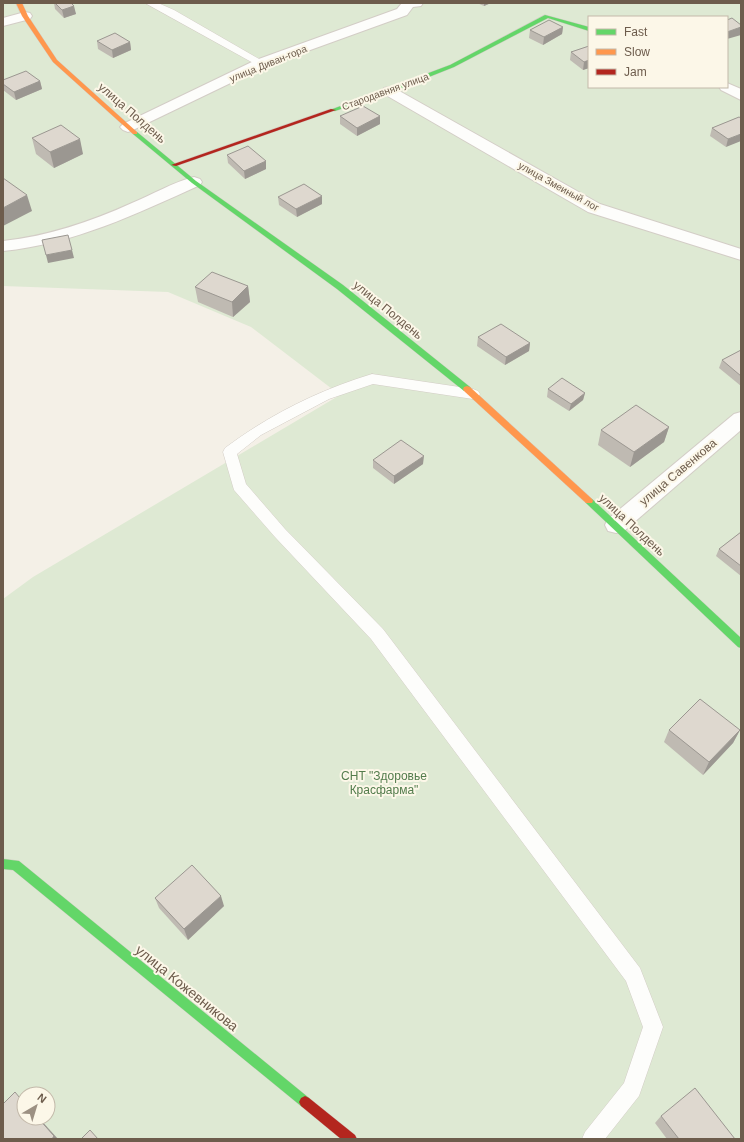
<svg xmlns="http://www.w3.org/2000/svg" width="744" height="1142" font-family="Arial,sans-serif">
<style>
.green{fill:#dee9d3;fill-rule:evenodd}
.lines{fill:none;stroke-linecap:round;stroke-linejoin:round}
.lane-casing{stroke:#d3cdc6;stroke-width:1}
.street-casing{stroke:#d3cdc6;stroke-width:2}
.fast-casing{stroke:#d2ccc4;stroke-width:1}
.slow-casing{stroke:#d2ccc4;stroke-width:1}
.jam-casing{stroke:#d2ccc4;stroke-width:1}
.lane{fill:#fdfdfb;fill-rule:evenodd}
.street{fill:#fdfdfb;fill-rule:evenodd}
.fast{fill:#63d668;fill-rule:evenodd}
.slow{fill:#ff974d;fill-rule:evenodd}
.jam{fill:#b3261e;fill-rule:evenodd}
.wall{fill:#bfbab2}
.shaded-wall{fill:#9b9791}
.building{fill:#ded8cf;stroke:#9b9791}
.labels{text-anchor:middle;stroke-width:4;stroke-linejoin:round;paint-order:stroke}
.far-street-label{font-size:10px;fill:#6d5c4c;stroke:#fcf7e8}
.street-label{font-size:12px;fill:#6d5c4c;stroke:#fcf7e8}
.park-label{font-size:12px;fill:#537c4c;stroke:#fcf7e8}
.near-street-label{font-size:14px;fill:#6d5c4c;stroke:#fcf7e8}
</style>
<rect width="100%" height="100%" fill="#f4f0e7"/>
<path class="green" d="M3,3H741V1139H3V599L33,577L340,395L251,327L168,292L3,286ZM589,17H727V87H589ZM24,1094H48V1118H24Z"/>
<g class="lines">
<defs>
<g id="lane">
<path d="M145,3H158L174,10L266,63L261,66L257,65Z"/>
<path d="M372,374L473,389L478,391L480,394L478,397L473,399L373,384L329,399L261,435L237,454L246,484L285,529L383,629L640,968L663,1027L639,1096L605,1139H582L585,1132L624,1083L643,1027L626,981L371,639L275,537L234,490L223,452L225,448C269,415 319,390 372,374Z"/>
</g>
<g id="street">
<path d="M402,3H423L421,6L413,7L407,15L266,66L133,130L128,132L123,130L120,127L123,124L256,60L397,9Z"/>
<path d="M25,12L30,13L32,16L30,19L3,26V18Z"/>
<path d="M727,83L741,89V100L721,90L719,87H727Z"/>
<path d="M389,87L394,88L600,204L741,249V260L588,212L384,94L382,91L384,88Z"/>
<path d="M194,177L200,179L202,182L200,185C136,214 74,244 3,251V241C49,236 90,222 132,203C152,195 173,182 194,177Z"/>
<path d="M741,412V430L624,531L616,533L608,531L605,525L608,519L734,414Z"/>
</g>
<g id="fast">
<path d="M545,15L589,27V31L548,18L454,67L391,92L335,111L330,110L450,65Z"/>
<path d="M133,132H137L196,181L343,285L470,387L471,389L470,391H464L337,289L192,183L133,134Z"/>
<path d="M589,498L592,499L741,638V648L738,647L586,503L585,501Z"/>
<path d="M3,859L19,861L309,1098L311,1102L309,1106L305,1108L301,1106L13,870L3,869Z"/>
</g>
<g id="slow">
<path d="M16,3H22L28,16L57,60L137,132V134H133L53,62L22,16Z"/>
<path d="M467,386L470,387L592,499L593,501L592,503H586L464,391L463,389L464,387Z"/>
</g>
<g id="jam">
<path d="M331,109L336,110L176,166L171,165Z"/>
<path d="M305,1096L309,1098L355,1135L357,1139H341L301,1106L299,1102L301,1098Z"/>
</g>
</defs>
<use href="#lane" class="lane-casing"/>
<use href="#street" class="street-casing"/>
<use href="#fast" class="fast-casing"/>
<use href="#slow" class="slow-casing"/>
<use href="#jam" class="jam-casing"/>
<use href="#lane" class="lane"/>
<use href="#street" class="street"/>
<use href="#fast" class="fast"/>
<use href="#slow" class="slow"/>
<use href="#jam" class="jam"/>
</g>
<g class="wall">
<path d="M54,3H71L76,14L64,18L55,9Z"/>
<path d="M477,3H491L484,6Z"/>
<path d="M563,27L562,34L543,45L529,38L530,30Z"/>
<path d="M97,41L130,42L131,50L113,58L98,49Z"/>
<path d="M589,46V68L583,70L570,60L571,52Z"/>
<path d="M3,80L40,81L42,89L16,100L3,90Z"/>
<path d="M340,116H380V124L357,136L340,124Z"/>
<path d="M739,117L726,147L710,136L712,128Z"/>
<path d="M32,138L83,154L54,168L36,154Z"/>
<path d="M227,155L266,161V169L245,179L228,163Z"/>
<path d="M278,197L322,204L297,217L279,205Z"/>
<path d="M248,286L250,302L233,317L198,302L195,287Z"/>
<path d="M478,337L530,343L529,351L505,365L477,346Z"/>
<path d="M741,350V386L719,368L722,360Z"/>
<path d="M548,389L585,393L583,400L569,411L547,397Z"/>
<path d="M669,427L664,442L630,467L598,445L601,430Z"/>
<path d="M373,460L423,464L394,484L373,468Z"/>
<path d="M741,532V576L716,556L719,549Z"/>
<path d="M669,730H740L733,743L703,775L664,742Z"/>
<path d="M155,898L224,906L188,940L159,908Z"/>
<path d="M661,1116L735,1139H667L655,1123Z"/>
</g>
<g class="shaded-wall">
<path d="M484,3H491L484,6Z"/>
<path d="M74,6L76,14L64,18L62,10Z"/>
<path d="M563,27L562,34L543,45L544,37Z"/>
<path d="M741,27V35L727,39V32Z"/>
<path d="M130,42L131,50L113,58L112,50Z"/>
<path d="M589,60V68L583,70L584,62Z"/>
<path d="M40,81L42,89L16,100L14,92Z"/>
<path d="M380,116V124L357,136V128Z"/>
<path d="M741,134V141L726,147L728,139Z"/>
<path d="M80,139L83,154L54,168L50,152Z"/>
<path d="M266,161V169L245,179L244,171Z"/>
<path d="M27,195L32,211L3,226V208Z"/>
<path d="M322,196V204L297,217L296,209Z"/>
<path d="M72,250L74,258L48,263L46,255Z"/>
<path d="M248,286L250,302L233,317L232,302Z"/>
<path d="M530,343L529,351L505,365L506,357Z"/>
<path d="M585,393L583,400L569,411L571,404Z"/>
<path d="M669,427L664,442L630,467L634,452Z"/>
<path d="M424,456L423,464L394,484V476Z"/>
<path d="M740,730L733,743L703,775L709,762Z"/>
<path d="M221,896L224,906L188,940L184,929Z"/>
<path d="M38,1118H39L58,1139H52Z"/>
</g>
<g class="building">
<path d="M55,3H71L74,6L62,10Z"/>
<path d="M732,18L741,25V27L727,32V20Z"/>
<path d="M549,20L563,27L544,37L530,30Z"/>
<path d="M115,33L130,42L112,50L97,41Z"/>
<path d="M589,46V60L584,62L571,52Z"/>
<path d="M26,71L40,81L14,92L3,84V80Z"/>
<path d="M363,106L380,116L357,128L340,116Z"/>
<path d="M739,117L741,118V134L728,139L712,128Z"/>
<path d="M61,125L80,139L50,152L32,138Z"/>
<path d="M248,146L266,161L244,171L227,155Z"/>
<path d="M3,178L27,195L3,208Z"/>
<path d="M304,184L322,196L296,209L278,197Z"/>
<path d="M68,235L72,250L46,255L42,240Z"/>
<path d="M212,272L248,286L232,302L195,287Z"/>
<path d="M501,324L530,343L506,357L478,337Z"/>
<path d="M741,350V376L722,360Z"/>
<path d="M562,378L585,393L571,404L548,389Z"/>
<path d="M636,405L669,427L634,452L601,430Z"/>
<path d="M401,440L424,456L394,476L373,460Z"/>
<path d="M741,532V566L719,549Z"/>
<path d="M700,699L740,730L709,762L669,730Z"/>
<path d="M192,865L221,896L184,929L155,898Z"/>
<path d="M695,1088L735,1139H679L661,1116Z"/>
<path d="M15,1092L24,1103V1118H38L54,1136L52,1139H3V1104Z"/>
<path d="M90,1130L98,1139H81Z"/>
</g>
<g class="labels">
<g class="far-street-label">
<text transform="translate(268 63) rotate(-22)" y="4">улица Диван-гора</text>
<text transform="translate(385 91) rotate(-20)" y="4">Стародавняя улица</text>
<text transform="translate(559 186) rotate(29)" y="4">улица Змеиный лог</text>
</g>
<g class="street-label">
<text transform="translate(132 113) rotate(41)" y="4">улица Полдень</text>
<text transform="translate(388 310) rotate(39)" y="4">улица Полдень</text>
<text transform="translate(678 472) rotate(-40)" y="4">улица Савенкова</text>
<text transform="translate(632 525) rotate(43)" y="4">улица Полдень</text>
</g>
<g class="park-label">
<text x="384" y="780">СНТ "Здоровье<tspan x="384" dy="14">Красфарма"</tspan></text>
</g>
<g class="near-street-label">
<text transform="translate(187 988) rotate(39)" y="5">улица Кожевникова</text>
</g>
</g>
<rect width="744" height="1142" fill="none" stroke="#6d5c4c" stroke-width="8"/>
<rect x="588" y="16" width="140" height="72" fill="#fcf7e8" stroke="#c3b9aa"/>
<rect x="596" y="29" width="20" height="6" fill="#63d668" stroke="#c3b9aa"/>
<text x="624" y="36" font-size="12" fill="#6d5c4c">Fast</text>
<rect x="596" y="49" width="20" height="6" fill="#ff974d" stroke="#c3b9aa"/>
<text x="624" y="56" font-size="12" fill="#6d5c4c">Slow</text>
<rect x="596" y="69" width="20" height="6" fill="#b3261e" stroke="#c3b9aa"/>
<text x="624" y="76" font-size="12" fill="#6d5c4c">Jam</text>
<g transform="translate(36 1106) rotate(38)"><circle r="19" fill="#fcf7e8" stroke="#c3b9aa"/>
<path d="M0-3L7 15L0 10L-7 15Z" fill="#9c9082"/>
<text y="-6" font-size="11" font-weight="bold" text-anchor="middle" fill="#6d5c4c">N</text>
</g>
</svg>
